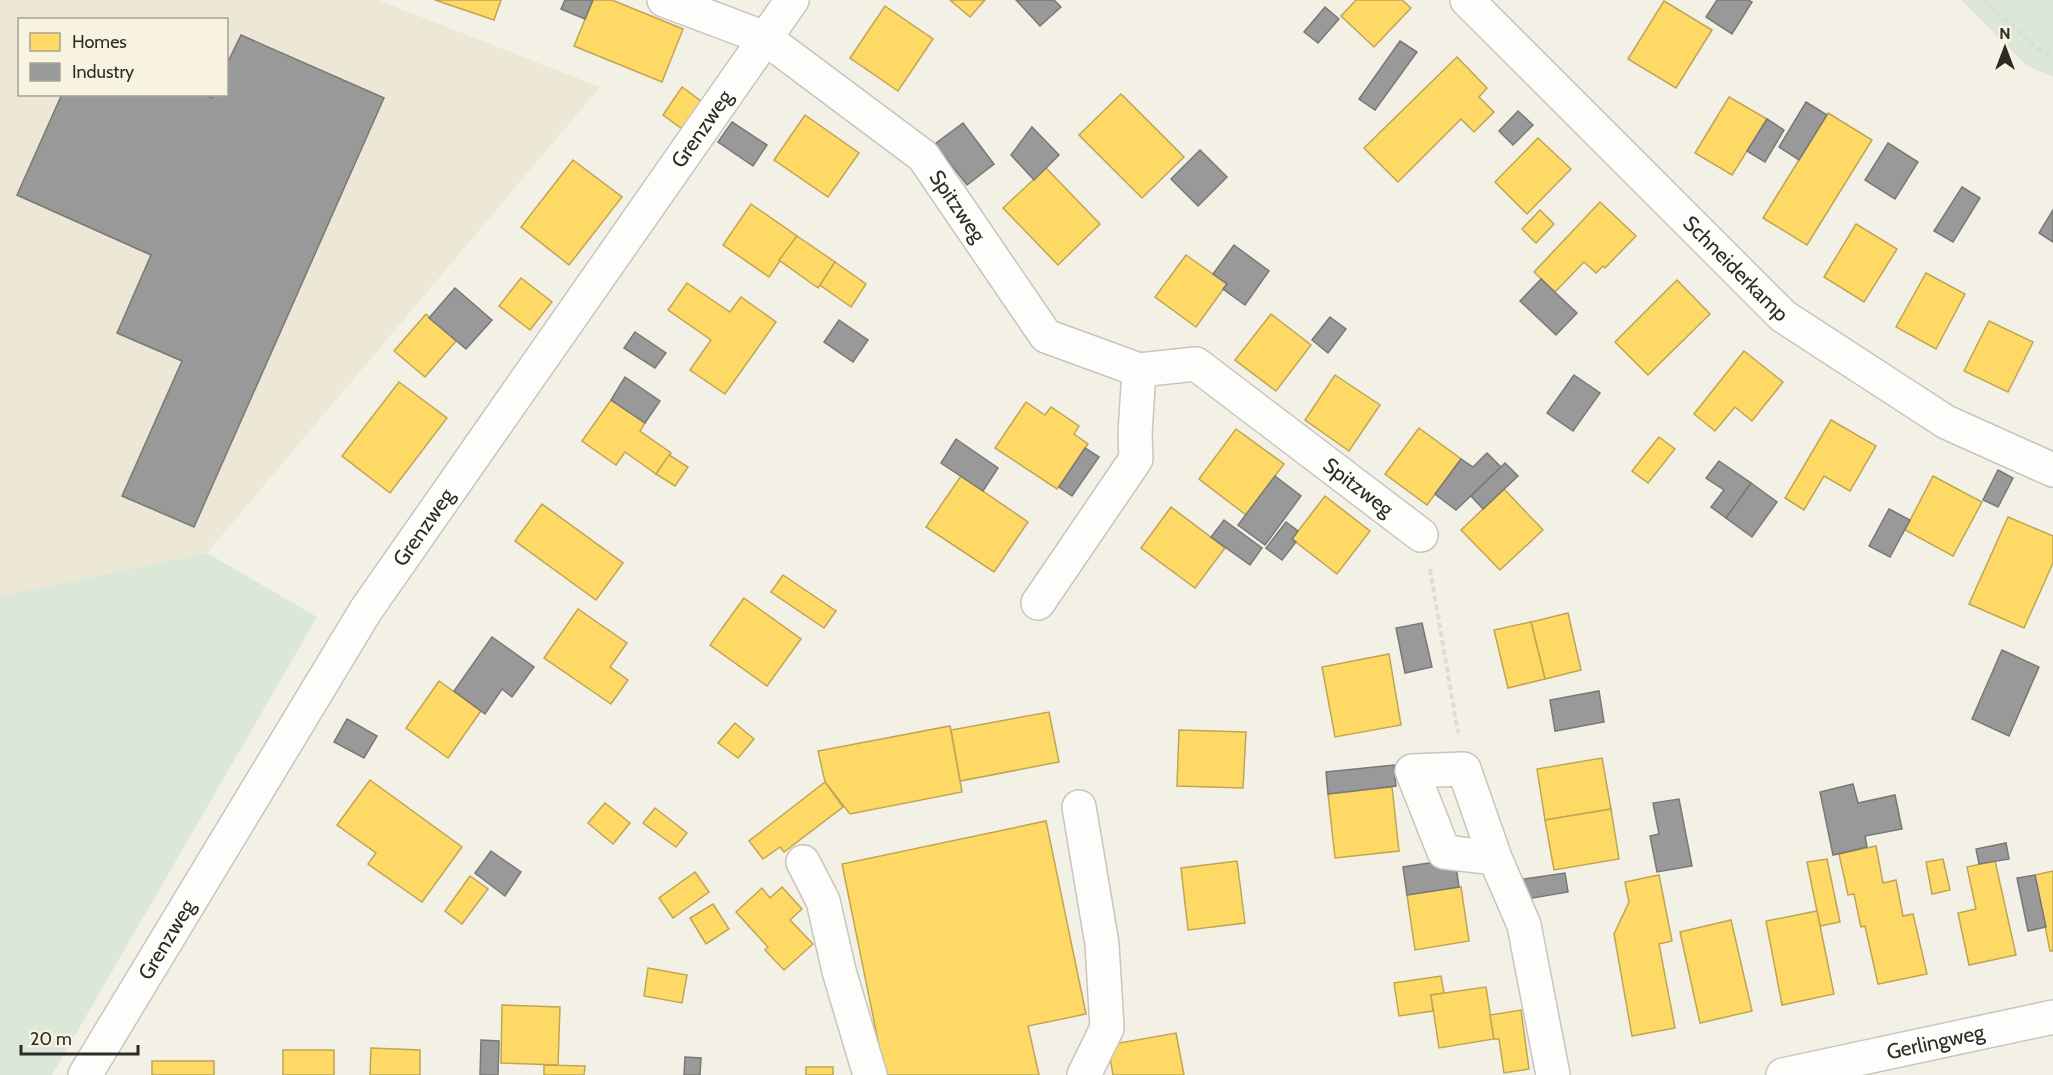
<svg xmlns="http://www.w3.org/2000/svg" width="2053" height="1075" font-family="Cabin,sans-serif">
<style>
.built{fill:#ede8d5;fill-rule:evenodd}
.green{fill:#dbe8d8}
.homes{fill:#ffd966;stroke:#c0a552;stroke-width:1.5}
.industry{fill:#999;stroke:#797876;stroke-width:1.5}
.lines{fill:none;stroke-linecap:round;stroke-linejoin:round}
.minor-casing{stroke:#c7c5bd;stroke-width:36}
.path{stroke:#dddcd8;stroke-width:4;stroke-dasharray:6 3;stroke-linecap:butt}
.minor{stroke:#fdfdfb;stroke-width:33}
.labels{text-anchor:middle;stroke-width:6;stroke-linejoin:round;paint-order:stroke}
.street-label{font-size:21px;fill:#2d2b24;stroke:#f8f3e1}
</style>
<rect width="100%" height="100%" fill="#f3f0e6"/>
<path class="built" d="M0,0H378L600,87L207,553L0,596ZM20,20H226V94H20Z"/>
<g class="green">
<path d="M1961,0H2053V77L2027,66Z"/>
<path d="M207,553L317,617L52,1075H0V596Z"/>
</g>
<g class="homes">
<path d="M435,0H501L494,20Z"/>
<path d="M593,0H612L683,29L662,82L574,46Z"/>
<path d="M950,0H985L970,17Z"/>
<path d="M1356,0H1402L1411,8L1374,47L1341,16Z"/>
<path d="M1664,1L1712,30L1676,88L1628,59Z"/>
<path d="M885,6L933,39L898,91L850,58Z"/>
<path d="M1457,57L1487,88L1479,97L1494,112L1474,132L1461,119L1398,182L1364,148Z"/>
<path d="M682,87L705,104L685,131L663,115Z"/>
<path d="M1121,94L1184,157L1142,198L1079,135Z"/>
<path d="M1729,97L1767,119L1732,175L1695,153Z"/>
<path d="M1828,113L1872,140L1807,245L1763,218Z"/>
<path d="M805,115L859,153L828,197L774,160Z"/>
<path d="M1538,138L1571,169L1527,214L1495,182Z"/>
<path d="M573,160L622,197L569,265L521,227Z"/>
<path d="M1046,168L1100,224L1058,265L1003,208Z"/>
<path d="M1600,202L1636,236L1605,268L1603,266L1596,273L1584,262L1555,292L1534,272Z"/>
<path d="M751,204L797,236L769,277L723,245Z"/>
<path d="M1540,210L1554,224L1536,243L1522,229Z"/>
<path d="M1856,224L1897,249L1864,302L1824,277Z"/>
<path d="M797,236L835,262L818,288L779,260Z"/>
<path d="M1186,255L1227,284L1196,327L1155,297Z"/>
<path d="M835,262L866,284L851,307L820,285Z"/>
<path d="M1926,273L1965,294L1936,349L1896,327Z"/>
<path d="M521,278L552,302L530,330L499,306Z"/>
<path d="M1677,280L1710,314L1648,375L1615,342Z"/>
<path d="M687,283L730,312L741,297L776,322L725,394L690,370L711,340L668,310Z"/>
<path d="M426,314L456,341L425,377L394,351Z"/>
<path d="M1271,314L1311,345L1276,391L1235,360Z"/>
<path d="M1989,321L2033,342L2008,392L1964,371Z"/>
<path d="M1744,351L1783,382L1752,421L1735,407L1715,431L1694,414Z"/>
<path d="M1335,375L1380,405L1349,451L1305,420Z"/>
<path d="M399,382L447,418L390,493L342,456Z"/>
<path d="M611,400L645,423L640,431L671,453L656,474L625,452L616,465L582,441Z"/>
<path d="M1026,402L1045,415L1051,407L1079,426L1074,434L1088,444L1057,489L995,448Z"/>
<path d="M1831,420L1876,446L1850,491L1824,476L1804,510L1785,498Z"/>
<path d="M1419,428L1461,459L1427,505L1385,474Z"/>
<path d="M1236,429L1284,464L1246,515L1199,479Z"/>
<path d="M1659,437L1675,449L1648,483L1632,471Z"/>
<path d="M669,455L688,467L675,486L656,474Z"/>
<path d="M961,476L1028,522L994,572L926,527Z"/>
<path d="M1933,476L1982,502L1953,556L1905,530Z"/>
<path d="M1504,489L1543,530L1500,570L1461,530Z"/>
<path d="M1325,496L1370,531L1337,574L1292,539Z"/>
<path d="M542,504L623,563L596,600L515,541Z"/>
<path d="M1171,507L1225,548L1195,588L1141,548Z"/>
<path d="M2008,517L2053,536V563L2024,628L1969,604Z"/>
<path d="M783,575L836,611L824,628L771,592Z"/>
<path d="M744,598L801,639L767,686L710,645Z"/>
<path d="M578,609L627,643L610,667L628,680L611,704L544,658Z"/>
<path d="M1568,613L1581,670L1545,679L1531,622Z"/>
<path d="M1531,622L1545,679L1508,688L1494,630Z"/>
<path d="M1389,654L1401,725L1335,737L1322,667Z"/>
<path d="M439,681L481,711L448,758L406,728Z"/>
<path d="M1049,712L1059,762L960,781L951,730Z"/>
<path d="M735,723L754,739L738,758L718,743Z"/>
<path d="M950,726L962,792L850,814L825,782L818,751Z"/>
<path d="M1179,730L1246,732L1243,788L1177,786Z"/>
<path d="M1602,758L1611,809L1545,820L1537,769Z"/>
<path d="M370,780L462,847L422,902L368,864L376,853L337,825Z"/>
<path d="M825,782L843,807L784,852L780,847L763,859L749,841Z"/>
<path d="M1392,787L1399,851L1335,858L1328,794Z"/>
<path d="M605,803L630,823L613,844L588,823Z"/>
<path d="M655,808L687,833L676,847L643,823Z"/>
<path d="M1611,809L1619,859L1554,870L1545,820Z"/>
<path d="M1046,821L1086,1014L1028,1026L1039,1075H885L842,864Z"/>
<path d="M1876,846L1883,883L1896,880L1903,916L1913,914L1927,974L1878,984L1865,926L1861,927L1854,894L1848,895L1839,854Z"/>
<path d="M1827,859L1840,922L1820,926L1807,862Z"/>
<path d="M1943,859L1950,890L1932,894L1926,862Z"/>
<path d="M1237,861L1245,923L1188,930L1181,868Z"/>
<path d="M1995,861L2016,955L1969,965L1958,913L1976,909L1967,867Z"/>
<path d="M2053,871V951H2050L2035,875Z"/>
<path d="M695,872L709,892L673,918L659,898Z"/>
<path d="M1659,875L1672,941L1659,944L1675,1028L1632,1036L1614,934L1629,902L1625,882Z"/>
<path d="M470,876L488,889L462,924L445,911Z"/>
<path d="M782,887L802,909L790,920L813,944L784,970L765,950L768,947L736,912L762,888L770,898Z"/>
<path d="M1459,887H1461L1469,941L1415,950L1407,895Z"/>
<path d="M713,904L729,929L706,944L690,918Z"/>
<path d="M1817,911L1834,994L1782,1005L1766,921Z"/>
<path d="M1731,920L1752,1011L1700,1023L1680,932Z"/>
<path d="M648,968L687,975L682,1003L644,996Z"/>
<path d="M1441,976L1444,993L1431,995L1433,1011L1399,1016L1394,983Z"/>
<path d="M1486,987L1494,1039L1439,1048L1431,995Z"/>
<path d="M502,1005L560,1007L558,1065L501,1063Z"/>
<path d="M1521,1010L1529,1069L1504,1073L1499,1039H1494L1490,1015Z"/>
<path d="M1176,1033L1184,1075H1113L1108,1045Z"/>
<path d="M371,1048L420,1050V1075H370Z"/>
<rect x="283" y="1050" width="51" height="25"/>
<rect x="152" y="1061" width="62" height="14"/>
<path d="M544,1065L585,1066L584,1075H544Z"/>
<rect x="806" y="1067" width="27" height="8"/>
</g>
<g class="industry">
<path d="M565,0H593L585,19L561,9Z"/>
<path d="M1016,0H1054L1061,7L1040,26Z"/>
<path d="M1717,0H1748L1752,2L1732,34L1706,17Z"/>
<path d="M1325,7L1339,19L1318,43L1304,32Z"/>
<path d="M241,35L384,98L194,527L122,496L182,361L117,333L151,255L17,195L62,94H205L212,98L214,94H226V66Z"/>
<path d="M1400,41L1417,52L1375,110L1359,99Z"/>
<path d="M1806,102L1827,115L1799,160L1779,147Z"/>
<path d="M1518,111L1533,125L1513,145L1499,131Z"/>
<path d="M1767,119L1784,130L1765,162L1747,151Z"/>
<path d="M732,122L767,145L753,166L718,142Z"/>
<path d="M963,123L994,164L967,185L935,144Z"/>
<path d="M1032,127L1059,155L1034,180L1011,155Z"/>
<path d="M1888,143L1918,162L1895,199L1865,180Z"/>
<path d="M1200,150L1227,177L1198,206L1171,179Z"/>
<path d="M1962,187L1980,198L1953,242L1934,231Z"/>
<path d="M2053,210V242L2039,233Z"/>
<path d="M1234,245L1269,271L1245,305L1223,289L1227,284L1213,274Z"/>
<path d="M1541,279L1577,313L1556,335L1520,301Z"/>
<path d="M455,288L492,320L466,349L429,318Z"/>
<path d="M1330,317L1346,329L1328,353L1312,340Z"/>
<path d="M839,320L868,340L853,362L824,342Z"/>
<path d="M635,332L666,353L655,368L624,348Z"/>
<path d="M1574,375L1600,393L1573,431L1547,413Z"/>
<path d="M625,377L660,401L645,423L611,400Z"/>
<path d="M956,439L998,468L983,491L941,463Z"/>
<path d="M1085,448L1099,457L1072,496L1059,487Z"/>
<path d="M1487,453L1501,467L1456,510L1435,494L1461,459L1473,467Z"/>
<path d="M1719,461L1751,483L1726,518L1711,507L1724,490L1706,478Z"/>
<path d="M1505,463L1518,476L1483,509L1471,496Z"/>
<path d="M1998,470L2013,478L1998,507L1983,500Z"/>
<path d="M1275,476L1301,496L1265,545L1238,525Z"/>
<path d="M1751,483L1777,502L1752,537L1726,518Z"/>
<path d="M1889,509L1910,520L1890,557L1869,546Z"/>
<path d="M1224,520L1262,548L1250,565L1211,537Z"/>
<path d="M1286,522L1298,531L1292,539L1296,542L1282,560L1266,548Z"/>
<path d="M1422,623L1432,667L1405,673L1396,628Z"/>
<path d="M492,637L534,667L512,697L502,689L485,714L454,691Z"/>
<path d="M2002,650L2039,667L2009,736L1972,719Z"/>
<path d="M1599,691L1604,722L1555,731L1550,700Z"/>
<path d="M347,719L377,736L364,758L334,742Z"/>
<path d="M1394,765L1396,786L1328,794L1326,772Z"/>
<path d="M1853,784L1858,803L1895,795L1902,829L1865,836L1867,847L1833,855L1820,792Z"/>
<path d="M1679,799L1692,866L1657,872L1650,836L1659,834L1653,803Z"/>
<path d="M2006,843L2009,859L1979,864L1976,849Z"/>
<path d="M491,851L521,872L505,896L475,873Z"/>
<path d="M1455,859L1459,887L1407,895L1403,867Z"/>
<path d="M1565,873L1568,892L1527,899L1524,879Z"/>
<path d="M2035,875L2046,927L2028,931L2017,878Z"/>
<path d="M481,1040L499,1041L498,1075H480Z"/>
<path d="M685,1057L701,1058L700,1075H684Z"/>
</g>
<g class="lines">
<defs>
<g id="minor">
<path id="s1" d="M664,0L765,38L923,156L1046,336L1139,370L1135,434L1136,459L1038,603"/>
<path id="s2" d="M1467,0L1783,316L1946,422L2053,470"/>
<path id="s3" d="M1139,370L1196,364L1421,535"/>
<path d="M1079,807L1102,944L1107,1028L1084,1075"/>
<path d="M1495,858L1444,852L1412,771L1464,769L1495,858L1524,925L1553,1075"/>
<path d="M803,862L823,901L839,971L870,1075"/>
<path id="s4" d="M85,1075L366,610L792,0"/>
<path id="s5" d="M1783,1075L2053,1017"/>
</g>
</defs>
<use href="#minor" class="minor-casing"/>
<g class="path">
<path d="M1983,0L2041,51L2053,56"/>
<path d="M1430,569L1458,733"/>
</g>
<use href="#minor" class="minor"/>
</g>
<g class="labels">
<g class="street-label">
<text dy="7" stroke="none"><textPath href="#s4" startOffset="1130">Grenzweg</textPath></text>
<text dy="7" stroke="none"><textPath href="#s1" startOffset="366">Spitzweg</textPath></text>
<text dy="7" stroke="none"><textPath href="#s2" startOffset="380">Schneiderkamp</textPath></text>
<text dy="7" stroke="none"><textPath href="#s3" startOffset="261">Spitzweg</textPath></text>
<text dy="7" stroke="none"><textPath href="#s4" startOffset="644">Grenzweg</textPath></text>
<text dy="7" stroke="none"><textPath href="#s4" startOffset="158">Grenzweg</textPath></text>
<text dy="7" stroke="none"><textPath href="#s5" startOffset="156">Gerlingweg</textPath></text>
</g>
</g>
<rect x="18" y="18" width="210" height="78" fill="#f8f3e1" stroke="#a7a395" stroke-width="1.5"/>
<rect x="30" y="33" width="30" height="18" fill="#ffd966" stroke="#a7a395" stroke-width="1.5"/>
<text x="72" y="48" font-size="18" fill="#2d2b24">Homes</text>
<rect x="30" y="63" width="30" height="18" fill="#999999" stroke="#a7a395" stroke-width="1.5"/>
<text x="72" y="78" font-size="18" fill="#2d2b24">Industry</text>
<g transform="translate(2005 48)" stroke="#f8f3e1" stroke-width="4.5" paint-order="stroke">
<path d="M0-4.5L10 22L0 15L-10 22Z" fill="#2d2b24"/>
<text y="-9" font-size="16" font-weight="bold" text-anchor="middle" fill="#2d2b24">N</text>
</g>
<path d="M21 1045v9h117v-9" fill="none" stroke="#2d2b24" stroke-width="3"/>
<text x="30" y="1045" font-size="18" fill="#2d2b24" stroke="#f8f3e1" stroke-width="4.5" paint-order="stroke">20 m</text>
</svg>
